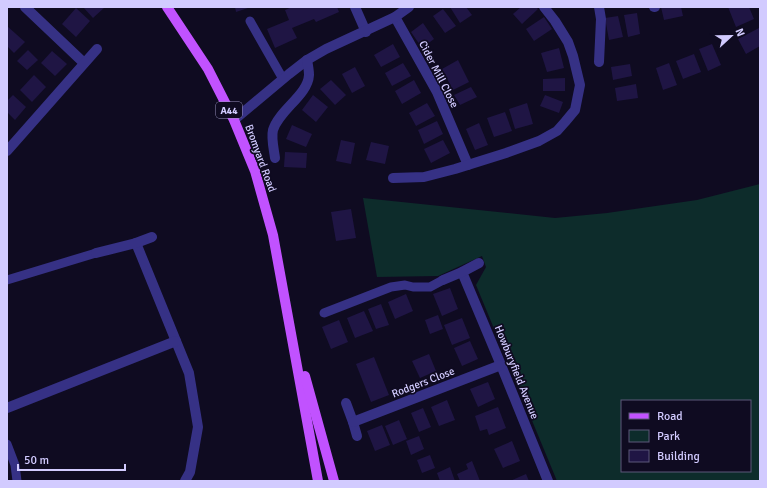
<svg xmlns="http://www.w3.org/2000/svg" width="767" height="488" font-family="Signika,sans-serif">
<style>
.green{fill:#0d2c2b;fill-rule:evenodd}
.building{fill:#1f1544}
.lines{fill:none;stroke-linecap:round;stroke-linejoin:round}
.service{stroke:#363185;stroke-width:9}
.minor{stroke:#363185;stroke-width:10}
.primary{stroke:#c152ff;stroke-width:10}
.labels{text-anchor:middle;stroke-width:3.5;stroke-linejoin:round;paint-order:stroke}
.shield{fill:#0f0b21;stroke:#9891bc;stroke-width:1}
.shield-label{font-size:10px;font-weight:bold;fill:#d2cbff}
.street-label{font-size:11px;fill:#d2cbff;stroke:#0f0b21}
</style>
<rect width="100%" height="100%" fill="#0f0b21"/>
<path class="green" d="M760,184V481H557L476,285L486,267L482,256L438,276L377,277L363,198L555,218L607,213L697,200ZM622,401H750V471H622Z"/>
<g class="building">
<path d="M83,7H105L93,18Z"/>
<path d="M235,7H251L236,12Z"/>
<path d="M292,7H337L339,12L316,22L314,19L292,28L297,38L275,48L267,29L289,20L285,10Z"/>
<path d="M450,7H466L472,15L460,23Z"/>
<path d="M521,7H536L538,9L522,24L513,14Z"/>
<path d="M661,7H681L683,16L664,20Z"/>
<path d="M728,7H749L754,19L736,27Z"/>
<path d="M76,8L90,21L76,37L62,24Z"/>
<path d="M443,9L456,26L445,33L433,16Z"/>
<path d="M637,13L640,34L628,37L624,15Z"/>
<path d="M618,16L623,37L609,40L605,18Z"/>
<path d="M544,17L552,29L534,41L526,29Z"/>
<path d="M423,23L434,39L422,48L411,32Z"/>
<path d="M7,26L25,42L14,53L7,46Z"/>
<path d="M759,28L760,46L746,54L738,39Z"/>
<path d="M393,44L400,57L381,67L374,55Z"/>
<path d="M712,44L721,65L708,71L699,49Z"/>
<path d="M559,48L564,68L547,72L541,53Z"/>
<path d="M28,50L38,60L27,70L17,61Z"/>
<path d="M52,51L67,64L55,76L41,63Z"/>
<path d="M694,54L701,72L683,79L676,61Z"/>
<path d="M458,60L469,82L453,90L442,69Z"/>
<path d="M403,63L411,76L392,86L385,73Z"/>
<path d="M669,63L677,85L663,90L656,68Z"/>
<path d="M630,64L632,76L613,80L611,67Z"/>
<path d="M355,67L365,86L352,93L342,74Z"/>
<path d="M34,75L46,87L32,102L20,90Z"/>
<path d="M565,78V91H543V79Z"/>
<path d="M331,80L346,95L335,105L320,89Z"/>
<path d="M414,80L421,93L402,104L395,91Z"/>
<path d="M636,84L638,98L617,101L615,88Z"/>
<path d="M471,87L477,97L460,105L454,95Z"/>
<path d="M13,95L26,107L15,120L7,112V101Z"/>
<path d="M313,95L328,107L316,122L302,110Z"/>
<path d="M545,95L563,102L559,113L540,106Z"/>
<path d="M427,103L435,116L416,126L409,113Z"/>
<path d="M527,103L533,124L515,129L509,109Z"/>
<path d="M505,112L512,131L494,137L487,118Z"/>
<path d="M437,121L443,134L424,144L418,130Z"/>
<path d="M479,123L488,145L475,150L466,129Z"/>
<path d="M292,125L312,134L306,147L286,139Z"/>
<path d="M341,140L355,143L351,164L336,161Z"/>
<path d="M443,140L450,153L431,163L424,149Z"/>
<path d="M371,142L389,146L385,164L366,160Z"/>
<path d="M285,152L307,153L306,168L284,167Z"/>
<path d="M351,209L356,238L336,241L331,212Z"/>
<path d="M450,288L458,309L442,316L433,294Z"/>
<path d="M406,294L413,311L395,319L388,302Z"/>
<path d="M381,304L389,325L376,329L368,309Z"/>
<path d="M364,311L373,331L355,338L347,318Z"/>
<path d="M438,315L443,329L430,334L425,320Z"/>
<path d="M462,318L470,338L452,345L444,325Z"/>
<path d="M339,320L348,342L331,349L322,327Z"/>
<path d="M470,341L478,359L462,366L454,348Z"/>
<path d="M429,354L436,371L420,378L412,361Z"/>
<path d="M374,357L389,395L371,402L356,364Z"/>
<path d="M488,382L495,399L478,407L470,389Z"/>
<path d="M447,400L455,420L439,426L431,407Z"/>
<path d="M498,407L506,428L489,435L487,429L480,431L475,416Z"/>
<path d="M423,408L431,427L419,432L411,413Z"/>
<path d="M399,420L407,439L393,445L385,426Z"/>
<path d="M382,425L390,445L375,451L367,431Z"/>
<path d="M419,436L424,449L411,455L406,441Z"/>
<path d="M512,441L520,461L503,468L494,449Z"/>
<path d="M430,455L435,468L422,473L417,460Z"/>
<path d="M472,461L480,481H460L457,474L468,469L466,464Z"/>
<path d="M450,467L455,481H440L437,473Z"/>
<path d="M526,474L529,481H510Z"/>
</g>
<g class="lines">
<g class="service">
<path d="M250,21L283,79"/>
<path d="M7,280L96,253"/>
<path d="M324,313L391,287L405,285L413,287H430L443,280"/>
<path d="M7,444L15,465L17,481"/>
</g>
<g class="minor">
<path d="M25,7L84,63"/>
<path d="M355,7L366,32"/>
<path d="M654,7H655"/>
<path d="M395,17L437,92L468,165"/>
<path d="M599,62L601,19L599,7"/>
<path d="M234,120L289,74L307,60L326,49L395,17L409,7"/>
<path d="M7,151L97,49"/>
<path d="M275,158C274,150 271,138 273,130C279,110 308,95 309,75C309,70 308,65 307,60"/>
<path d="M393,178L424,177L455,169L506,153L539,141L557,131L565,122L575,110L580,85L573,56L568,42L555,21L544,7"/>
<path d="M136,243L189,373L198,427L190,472L185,481"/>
<path d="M96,253L136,243L152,237"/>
<path d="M462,272L501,365L548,481"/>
<path d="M443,280L462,272L479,263"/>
<path d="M346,403L353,422L357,436"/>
<path d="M7,408L176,341"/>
<path d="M353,422L501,365"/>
</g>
<g class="primary">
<path d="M167,7L208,69L234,120L255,171L273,235L318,481"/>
<path d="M305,376L334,481"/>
</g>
</g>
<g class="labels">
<rect class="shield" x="216" y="102" width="26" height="16" rx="3"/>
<g class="shield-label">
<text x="229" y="114">A44</text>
</g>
<g class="street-label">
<text transform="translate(439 74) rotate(63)" y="4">Cider Mill Close</text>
<text transform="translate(261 158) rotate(70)" y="4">Bromyard Road</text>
<text transform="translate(517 372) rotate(68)" y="4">Howburyfield Avenue</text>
<text transform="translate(423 382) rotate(-21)" y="4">Rodgers Close</text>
</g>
</g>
<rect width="767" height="488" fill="none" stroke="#d2cbff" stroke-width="16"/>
<rect x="621" y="400" width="130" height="72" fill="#0f0b21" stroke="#5d587a"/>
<rect x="629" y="413" width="20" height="6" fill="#c152ff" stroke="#5d587a"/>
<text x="657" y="420" font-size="12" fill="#d2cbff">Road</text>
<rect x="629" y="430" width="20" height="12" fill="#0d2c2b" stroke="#5d587a"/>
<text x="657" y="440" font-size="12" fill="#d2cbff">Park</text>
<rect x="629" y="450" width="20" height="12" fill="#1f1544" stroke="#5d587a"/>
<text x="657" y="460" font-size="12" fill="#d2cbff">Building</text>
<g transform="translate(731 36) rotate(68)" stroke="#0f0b21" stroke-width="3" paint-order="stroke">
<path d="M0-3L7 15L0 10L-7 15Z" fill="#d2cbff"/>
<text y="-6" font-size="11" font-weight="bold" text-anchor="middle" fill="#d2cbff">N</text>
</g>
<path d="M18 464v6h107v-6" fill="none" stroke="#d2cbff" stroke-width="2"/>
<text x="24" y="464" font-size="12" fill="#d2cbff" stroke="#0f0b21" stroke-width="3" paint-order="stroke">50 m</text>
</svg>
